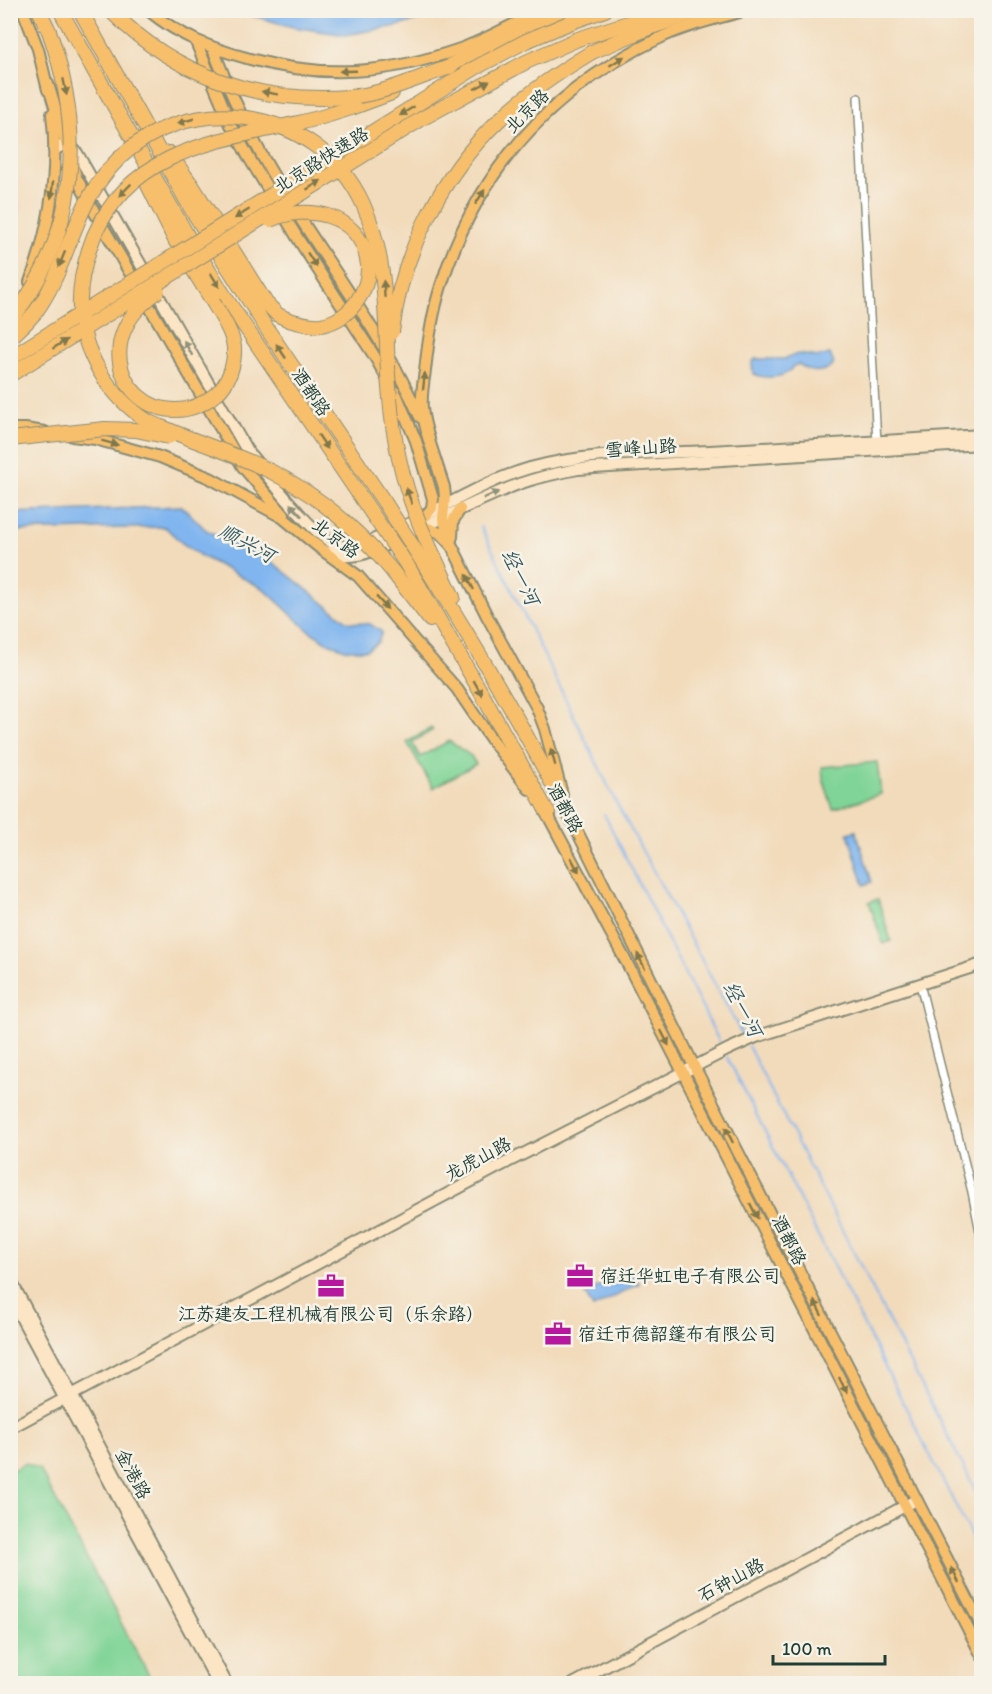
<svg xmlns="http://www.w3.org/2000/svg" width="992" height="1694" font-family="Itim,'LXGW WenKai TC',sans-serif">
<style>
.green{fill:#80d497;stroke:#508866;stroke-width:1.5}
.water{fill:#80b5ef;stroke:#507992;stroke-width:1.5}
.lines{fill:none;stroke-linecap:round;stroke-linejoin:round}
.stream{stroke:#80b5ef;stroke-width:2}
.canal{stroke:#80b5ef;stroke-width:8}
.street-casing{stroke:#888c78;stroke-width:10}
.secondary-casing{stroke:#888c78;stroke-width:14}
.primary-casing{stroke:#888c78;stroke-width:14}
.highway-casing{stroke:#888c78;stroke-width:16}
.street{stroke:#fff;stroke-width:7}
.secondary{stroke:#fce5c4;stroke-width:10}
.primary{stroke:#f7bf6c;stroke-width:10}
.highway{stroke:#f7bf6c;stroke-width:14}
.highway-bridge-casing{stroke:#888c78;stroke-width:16;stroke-linecap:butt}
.highway-bridge{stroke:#f7bf6c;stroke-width:14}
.oneway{fill:#80784d}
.oneway2{fill:#8e917c}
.labels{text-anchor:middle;stroke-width:5;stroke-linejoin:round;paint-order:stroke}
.street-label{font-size:18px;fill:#1f3d34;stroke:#f7f3e8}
.poi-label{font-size:18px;fill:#1f3d34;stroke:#f7f3e8;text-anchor:start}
.water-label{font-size:20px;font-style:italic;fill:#375b63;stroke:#f7f3e8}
</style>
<rect width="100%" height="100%" fill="#f7f3e8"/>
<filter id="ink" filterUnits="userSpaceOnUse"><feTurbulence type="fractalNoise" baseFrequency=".0167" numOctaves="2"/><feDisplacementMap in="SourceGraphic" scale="12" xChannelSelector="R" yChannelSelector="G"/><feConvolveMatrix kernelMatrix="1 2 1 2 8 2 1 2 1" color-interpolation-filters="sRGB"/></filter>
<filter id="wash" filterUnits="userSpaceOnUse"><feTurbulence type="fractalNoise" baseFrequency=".008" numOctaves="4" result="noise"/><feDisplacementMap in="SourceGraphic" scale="24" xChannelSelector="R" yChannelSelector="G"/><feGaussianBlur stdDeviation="1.35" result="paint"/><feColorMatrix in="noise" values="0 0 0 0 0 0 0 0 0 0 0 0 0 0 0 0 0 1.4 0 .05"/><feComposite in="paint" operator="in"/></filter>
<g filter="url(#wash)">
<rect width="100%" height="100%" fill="#f2dbbb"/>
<g class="green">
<path d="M431,728L433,730L412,742L420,757L449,741L471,756L476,764L433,788L407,742Z"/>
<path d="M877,762L881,794L833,809L823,779L822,767Z"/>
<path d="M878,899L891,941L883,944L869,902Z"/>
<path d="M25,1463L40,1470L153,1683H11V1471Z"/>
</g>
<g class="water">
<path d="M235,11H453L397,26L345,35L293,27Z"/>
<path d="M798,354L818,357L830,354L834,364C824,374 809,374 799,364L793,366C787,379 765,379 753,374L752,363L755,359H784Z"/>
<path d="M182,506L206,530L247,551L257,553L276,565L348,622L370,624L382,632L378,642L367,650H348L328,643L308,630L264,589L201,556L182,543L165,527L11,531V513Z"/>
<path d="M856,831L872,882L864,885L848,833Z"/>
<path d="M630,1268L639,1284L593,1308L585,1294Z"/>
</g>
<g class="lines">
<g class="stream">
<path d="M481,527L616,802L744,1038"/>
<path d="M604,814L721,1045"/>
<path d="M748,1046L982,1503"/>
<path d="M727,1057L982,1557"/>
</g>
<path class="canal" d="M10,208L15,207"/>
</g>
</g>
<g filter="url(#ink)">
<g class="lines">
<defs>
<g id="street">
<path d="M858,98L877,442"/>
<path d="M920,984L972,1192L982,1242"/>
</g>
<g id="secondary">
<path d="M54,150L65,144L71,146L77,153L246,449C262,469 317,542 339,546C356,549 376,539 391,532C438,512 481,482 530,468C586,452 653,454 710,451C801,446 891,441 982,435"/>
<path d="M327,552C337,556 346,557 358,555C371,553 384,546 396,540C432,524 467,505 504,490C528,479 553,474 578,469L982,444"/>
<path d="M10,1279L227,1684"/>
<path d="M10,1297L218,1684"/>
<path d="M10,1428L496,1168L729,1049L756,1037L982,964"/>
<path d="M573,1684L916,1500"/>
</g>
<g id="primary">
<path d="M23,10L38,49L48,90"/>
<path d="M148,10C181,37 210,48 250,59C324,79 387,74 460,49C488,39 515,23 542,10"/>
<path d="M196,42L231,125L248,156L300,242L375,357L397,396L416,441L433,499L432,508L425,517"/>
<path d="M213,49C229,90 247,130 269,168C318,252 380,328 420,417"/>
<path d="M48,84L67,147"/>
<path d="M72,162L76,177L95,213L243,467L284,515"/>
<path d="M30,282C50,228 59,171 52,114"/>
<path d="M10,429H25L45,432"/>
<path d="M427,434L444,487L445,497L443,519L451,540"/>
<path d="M72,436L95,439L160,457L210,478L282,517L321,549L358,576L457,689L491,739L529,789"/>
<path d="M429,439C426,429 423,418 422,408C421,396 423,383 425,371C428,342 432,314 441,286C477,169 553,87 664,36C690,24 719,18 747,10"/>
<path d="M426,527L440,533L452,546L487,616L537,708L545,729L562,794"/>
<path d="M452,537L453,521L460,509"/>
<path d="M544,808L629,967L982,1656"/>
<path d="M566,809L694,1066L982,1627"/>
</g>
<g id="highway">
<path d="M39,10L49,31"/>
<path d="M60,10L188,237L227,300L371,512"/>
<path d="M80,10L192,210L267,329L385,503"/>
<path d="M569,23L605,10"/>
<path d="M578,39L668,10"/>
<path d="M592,52L651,27L701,10"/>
<path d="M439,71L496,43L571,10"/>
<path d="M354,107L392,93"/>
<path d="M169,153L193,187L266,303L278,315L289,320"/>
<path d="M143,175L175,240L213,302"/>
<path d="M431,550L453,597"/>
<path d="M419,556C472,640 523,725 568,814"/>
<path d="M407,565L482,694L548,813"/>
<path d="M393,572L430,620"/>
</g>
</defs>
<use href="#street" class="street-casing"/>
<use href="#secondary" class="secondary-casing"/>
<use href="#primary" class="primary-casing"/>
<use href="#highway" class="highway-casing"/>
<use href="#street" class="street"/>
<use href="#secondary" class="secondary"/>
<use href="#primary" class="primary"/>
<use href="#highway" class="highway"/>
<defs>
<g id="highway-bridge">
<path d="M113,13C176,76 260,104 349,97C384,94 417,78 450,67"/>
<path d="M354,107C336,113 317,119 298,123C217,141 131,150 94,236C85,259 79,282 80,307C82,352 108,395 146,420C153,425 163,427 171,431C195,441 219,449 243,459C302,482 353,523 393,572"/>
<path d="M270,220C307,204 358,213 367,259C373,288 350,320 321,325C310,326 299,323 289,320"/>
<path d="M158,291C149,298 139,306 132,316C90,376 161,442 217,393C229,383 235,363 234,347C232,331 221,316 213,302"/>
<path d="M10,321C79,235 85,132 49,31"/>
<path d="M392,332C401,254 442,174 499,120C527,93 559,72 592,52"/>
<path d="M10,338C22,327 33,317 41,304C69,261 74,207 111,167C183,86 317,105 363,204C387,256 385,312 388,369"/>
<path d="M10,358L475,68L526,41L569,23"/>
<path d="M388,361C387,373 389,385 390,398C394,451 408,502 431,550"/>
<path d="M10,375L423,118L526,62L578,39"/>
<path d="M10,439L105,429L136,430L169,437"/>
<path d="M385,503L419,556"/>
<path d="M371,512L407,565"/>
</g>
</defs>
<use href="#highway-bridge" class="highway-bridge-casing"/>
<use href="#highway-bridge" class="highway-bridge"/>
</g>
<defs><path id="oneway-solid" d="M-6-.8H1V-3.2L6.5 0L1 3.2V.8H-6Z" transform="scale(1.5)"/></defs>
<g class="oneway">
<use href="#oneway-solid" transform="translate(617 61) rotate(-32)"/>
<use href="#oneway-solid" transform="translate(348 71) rotate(178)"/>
<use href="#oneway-solid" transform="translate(482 85) rotate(-28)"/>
<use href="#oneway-solid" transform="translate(65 87) rotate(79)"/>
<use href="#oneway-solid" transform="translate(270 93) rotate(-170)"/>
<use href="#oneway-solid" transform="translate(407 111) rotate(148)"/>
<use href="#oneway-solid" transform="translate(186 121) rotate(164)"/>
<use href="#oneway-solid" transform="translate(314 185) rotate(-32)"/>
<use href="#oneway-solid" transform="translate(52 190) rotate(97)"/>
<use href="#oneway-solid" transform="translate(125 190) rotate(135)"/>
<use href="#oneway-solid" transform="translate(480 197) rotate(-57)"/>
<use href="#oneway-solid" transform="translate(242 214) rotate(148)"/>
<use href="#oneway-solid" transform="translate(62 259) rotate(112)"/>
<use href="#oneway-solid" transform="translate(312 260) rotate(57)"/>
<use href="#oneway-solid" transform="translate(215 280) rotate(58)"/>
<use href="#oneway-solid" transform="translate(384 289) rotate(-94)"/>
<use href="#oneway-solid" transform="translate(60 344) rotate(-32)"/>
<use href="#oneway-solid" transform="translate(281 351) rotate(-124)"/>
<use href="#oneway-solid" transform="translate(424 381) rotate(-84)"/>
<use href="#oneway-solid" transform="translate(323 442) rotate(56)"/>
<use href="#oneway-solid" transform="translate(110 443) rotate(15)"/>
<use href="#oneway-solid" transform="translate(409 496) rotate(-109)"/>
<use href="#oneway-solid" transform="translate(470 582) rotate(-116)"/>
<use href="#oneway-solid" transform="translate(382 603) rotate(48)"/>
<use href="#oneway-solid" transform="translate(478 688) rotate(60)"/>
<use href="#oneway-solid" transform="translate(553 757) rotate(-105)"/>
<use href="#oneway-solid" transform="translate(575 865) rotate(62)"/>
<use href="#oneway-solid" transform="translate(641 961) rotate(-117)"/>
<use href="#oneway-solid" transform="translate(665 1038) rotate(63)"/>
<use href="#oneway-solid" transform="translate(729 1135) rotate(-117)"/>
<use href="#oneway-solid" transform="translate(754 1211) rotate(63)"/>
<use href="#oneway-solid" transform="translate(818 1308) rotate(-117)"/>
<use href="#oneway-solid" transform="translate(843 1385) rotate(63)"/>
<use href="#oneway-solid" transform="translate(955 1575) rotate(-117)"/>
</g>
<g class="oneway2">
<use href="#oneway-solid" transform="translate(188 348) rotate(-119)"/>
<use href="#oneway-solid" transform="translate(491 495) rotate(-24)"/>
<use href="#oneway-solid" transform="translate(296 510) rotate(-134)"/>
</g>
</g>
<defs>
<symbol id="office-bare" viewBox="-9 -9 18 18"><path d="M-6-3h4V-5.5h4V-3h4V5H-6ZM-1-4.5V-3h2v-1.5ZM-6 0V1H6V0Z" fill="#b5179e" stroke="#f7f3e8" stroke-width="2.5" paint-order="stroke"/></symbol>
</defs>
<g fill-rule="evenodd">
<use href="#office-bare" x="561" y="1257" width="38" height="38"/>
<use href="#office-bare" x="312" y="1267" width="38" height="38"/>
<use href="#office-bare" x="539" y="1315" width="38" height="38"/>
</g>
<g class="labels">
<g class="street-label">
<text transform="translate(527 111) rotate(-45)" y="6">北京路</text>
<text transform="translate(321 160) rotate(-32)" y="6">北京路快速路</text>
<text transform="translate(311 392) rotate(56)" y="6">酒都路</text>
<text transform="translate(641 448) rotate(-4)" y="6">雪峰山路</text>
<text transform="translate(336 538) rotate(37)" y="6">北京路</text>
<text transform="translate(565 808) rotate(62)" y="6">酒都路</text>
<text transform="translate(478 1159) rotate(-28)" y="6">龙虎山路</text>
<text transform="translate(789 1240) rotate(63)" y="6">酒都路</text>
<text transform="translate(133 1474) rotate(62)" y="6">金港路</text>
<text transform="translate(731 1580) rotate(-28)" y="6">石钟山路</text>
</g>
<g class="poi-label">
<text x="600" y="1282">宿迁华虹电子有限公司</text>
<text x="331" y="1320" text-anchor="middle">江苏建友工程机械有限公司（乐余路）</text>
<text x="578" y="1340">宿迁市德韶篷布有限公司</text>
</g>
<g class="water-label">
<text transform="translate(247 543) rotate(28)" y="7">顺兴河</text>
<text transform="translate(521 577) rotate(64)" y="7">经一河</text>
<text transform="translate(743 1009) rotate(62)" y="7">经一河</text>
</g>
</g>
<rect width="992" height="1694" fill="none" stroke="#f7f3e8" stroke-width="36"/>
<path d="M773 1655v9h112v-9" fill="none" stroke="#1f3d34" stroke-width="3"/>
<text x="782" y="1655" font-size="18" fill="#1f3d34" stroke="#f7f3e8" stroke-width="4.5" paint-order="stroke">100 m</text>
</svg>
